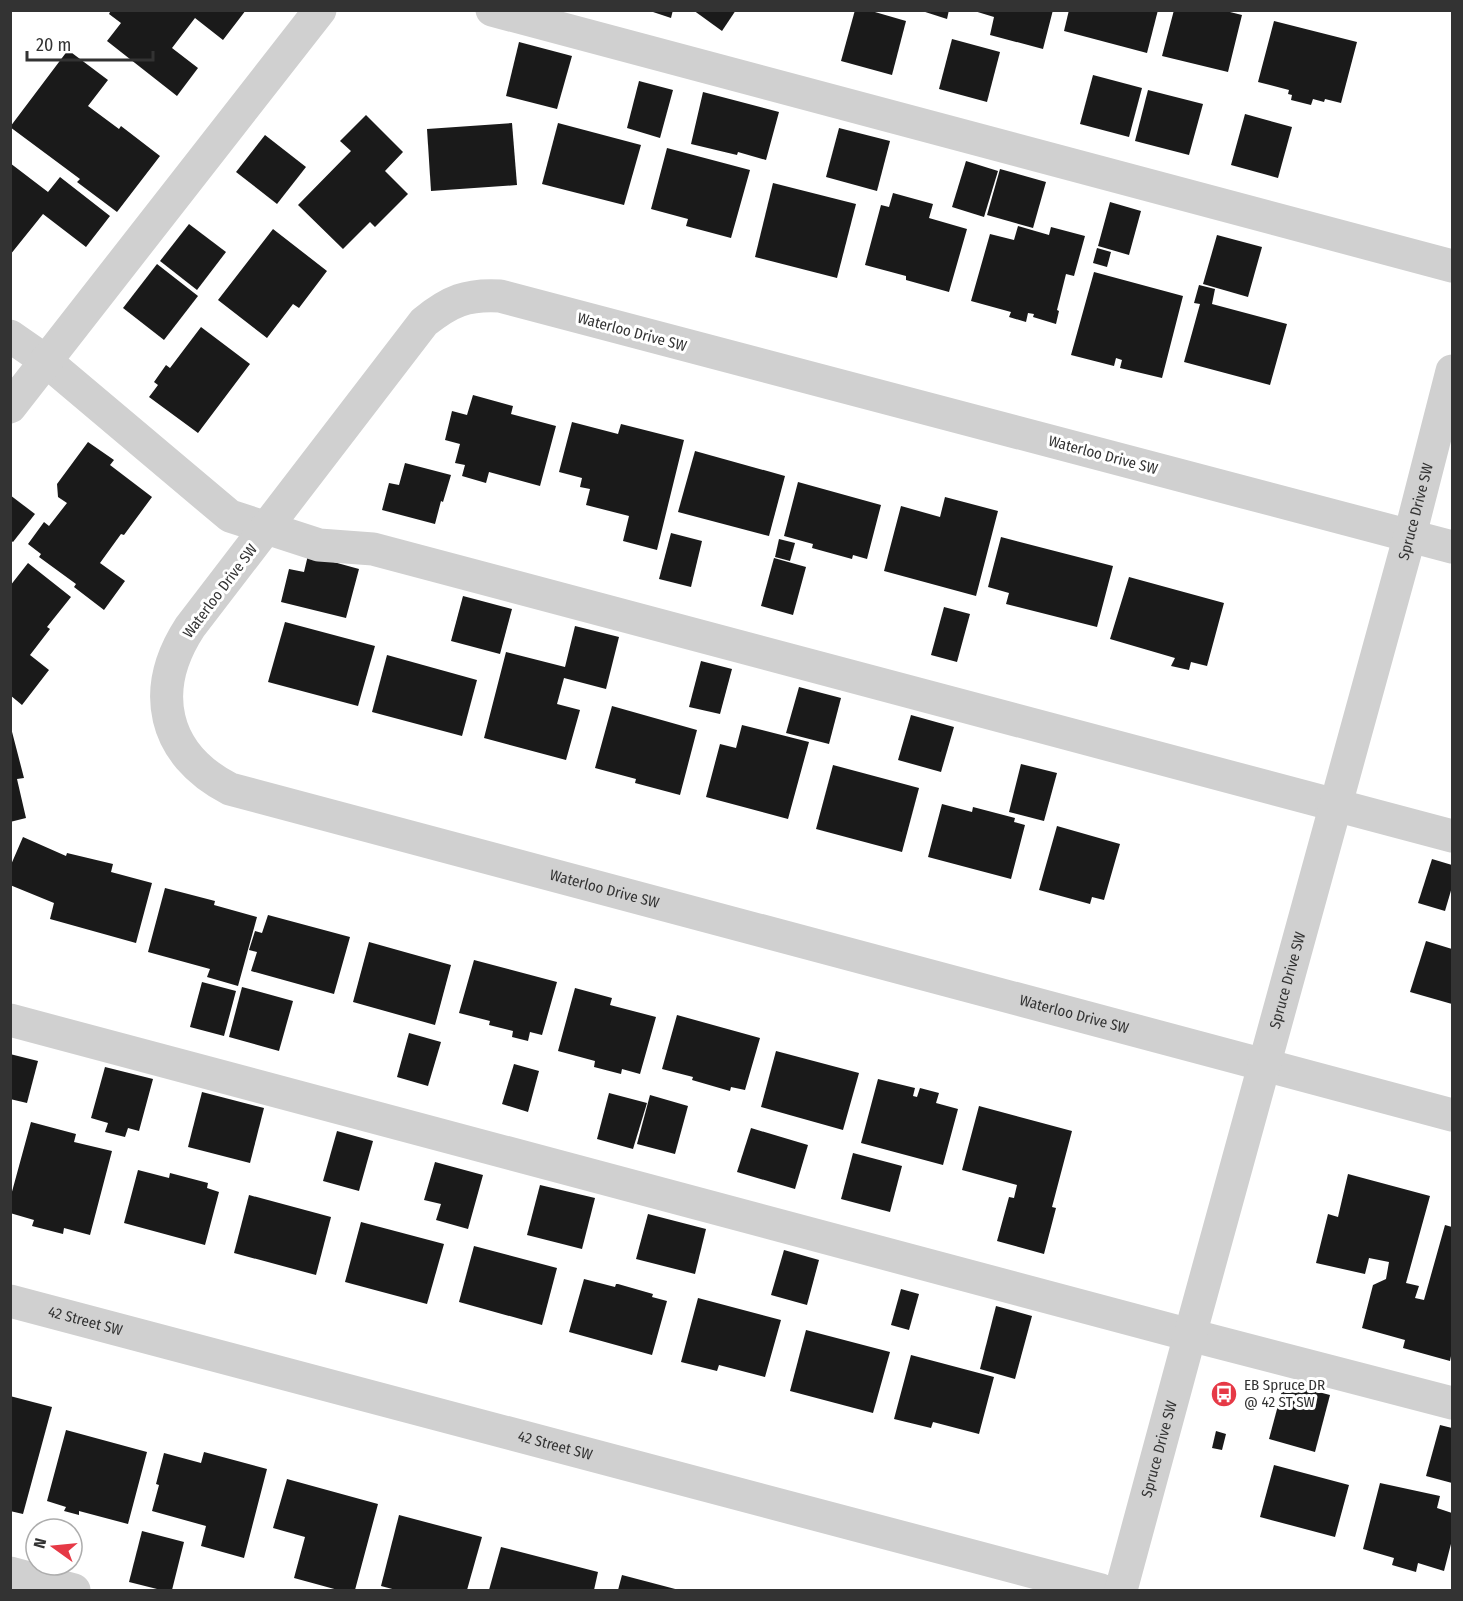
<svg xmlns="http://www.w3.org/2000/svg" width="1463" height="1601" font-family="'Fira Sans Condensed',sans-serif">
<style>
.building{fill:#1a1a1a}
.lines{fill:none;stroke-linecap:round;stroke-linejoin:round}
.minor{stroke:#d0d0d0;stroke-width:33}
.labels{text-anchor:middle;stroke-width:6;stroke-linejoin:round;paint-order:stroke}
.street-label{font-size:15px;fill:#333;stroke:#fff}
.poi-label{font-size:15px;fill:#333;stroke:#fff;text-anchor:start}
</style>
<rect width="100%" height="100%" fill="#fff"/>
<g class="building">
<path d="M111,10H246L223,40L195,18L172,48L198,68L177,96L107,41L121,23L109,14Z"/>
<path d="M647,10H673L671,18Z"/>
<path d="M693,10H736L722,31Z"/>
<path d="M855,10H868L906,21L892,75L841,61Z"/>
<path d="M919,10H949L947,19Z"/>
<path d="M971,10H1053L1043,49L990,35L994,17Z"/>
<path d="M1069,10H1158L1147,53L1064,31Z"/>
<path d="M1174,10H1230V12L1242,15L1228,72L1162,56Z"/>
<path d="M1274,21L1357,42L1341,103L1325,99L1324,102L1313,99L1311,105L1291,100L1292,95L1288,94L1289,90L1258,82Z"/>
<path d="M952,39L1000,52L987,102L939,89Z"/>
<path d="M519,42L572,56L557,109L506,96Z"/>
<path d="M68,50L108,80L88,106L119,129L121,126L160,156L117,212L77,182L80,179L10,127Z"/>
<path d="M1093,75L1142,88L1129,137L1080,124Z"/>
<path d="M639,81L673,90L660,138L627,128Z"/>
<path d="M1148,90L1203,104L1189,155L1135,141Z"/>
<path d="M703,92L779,112L766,160L738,152L737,155L691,144Z"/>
<path d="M1245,114L1292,127L1278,178L1231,165Z"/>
<path d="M366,115L403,152L385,171L408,194L375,227L370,222L343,249L298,205L351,151L340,141Z"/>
<path d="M512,123L517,185L431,191L427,129Z"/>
<path d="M558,123L641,145L624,205L542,184Z"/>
<path d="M839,128L890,141L877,191L826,177Z"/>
<path d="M265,135L306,167L277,204L236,172Z"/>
<path d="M667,148L750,170L731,238L686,226L688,219L651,209Z"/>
<path d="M966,161L998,171L984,217L952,207Z"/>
<path d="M10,163L48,192L60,177L110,216L86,247L43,214L10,255Z"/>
<path d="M1000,169L1046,182L1033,228L987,215Z"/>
<path d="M773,183L856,204L837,278L755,257Z"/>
<path d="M893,193L933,204L929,218L967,229L949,292L906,280V276L865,265L881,205L889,207Z"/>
<path d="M1110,202L1141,211L1129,255L1098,246Z"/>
<path d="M189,224L226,252L197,290L160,261Z"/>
<path d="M1018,226L1049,235L1051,227L1085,236L1074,276L1066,274L1057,310L1059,311L1056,324L1033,317L1034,314L1028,313L1026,322L1009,317L1011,312L971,301L990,234L1014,240Z"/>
<path d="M273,229L327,271L299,308L293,304L267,338L218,300Z"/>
<path d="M1217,235L1262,247L1248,297L1203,284Z"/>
<path d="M1097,248L1111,252L1107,267L1093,263Z"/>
<path d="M157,264L198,296L164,340L123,308Z"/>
<path d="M1094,272L1183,296L1162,378L1120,368L1122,360L1116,358L1114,366L1071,355Z"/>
<path d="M1199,285L1215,289L1212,304L1287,324L1270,385L1184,362L1200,304L1194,303Z"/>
<path d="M201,327L250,364L198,433L149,397L158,385L154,382L166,365L170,368Z"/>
<path d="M473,395L513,406L511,414L556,426L540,486L489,472L486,483L462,476L465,465L455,463L460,444L445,440L452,411L467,415Z"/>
<path d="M572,422L618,434L621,424L684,440L657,550L623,541L629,516L586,505L590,489L580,487L582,478L559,472Z"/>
<path d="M88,442L114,460L110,465L152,497L124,535L121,534L100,563L125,581L104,610L74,587L76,584L39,557L41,554L28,544L44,522L49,526L67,503L58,497L57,484Z"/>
<path d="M695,451L785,476L769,536L678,512Z"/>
<path d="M405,463L451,475L443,502L441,501L435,524L382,510L389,483L399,485Z"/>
<path d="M798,482L881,505L867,559L853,555L852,559L812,548L813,544L784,536Z"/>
<path d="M10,495L35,514L13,542L10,540Z"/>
<path d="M945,497L998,511L976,596L884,571L901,506L940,517Z"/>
<path d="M671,533L702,541L691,587L659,579Z"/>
<path d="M1001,537L1113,566L1097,627L1006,604L1009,593L988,587Z"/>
<path d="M779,539L795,543L790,561L775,557Z"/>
<path d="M308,555L359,569L346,618L281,602L289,569L304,572Z"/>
<path d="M774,558L806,567L793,615L761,606Z"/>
<path d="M28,563L71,597L47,627L50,629L30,655L49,670L22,705L10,695V586Z"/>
<path d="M1129,577L1224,603L1207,666L1191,662L1189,670L1171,666L1175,658L1110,639Z"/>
<path d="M463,596L512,609L500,654L451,641Z"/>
<path d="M944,607L970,614L957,662L931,655Z"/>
<path d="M285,622L375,646L358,706L268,682Z"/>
<path d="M575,626L619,637L606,689L564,678L557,704L580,710L566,760L484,738L506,652L565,667Z"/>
<path d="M387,655L477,680L462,736L372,712Z"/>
<path d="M701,661L732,669L720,714L689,707Z"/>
<path d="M799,687L841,698L829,744L786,733Z"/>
<path d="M612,706L697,730L680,795L635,783L636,779L595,768Z"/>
<path d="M911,715L954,727L941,772L898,760Z"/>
<path d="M10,724L24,778L17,779L26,818L10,822Z"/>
<path d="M742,725L809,742L788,819L706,797L720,744L736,748Z"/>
<path d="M1021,764L1057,773L1044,821L1009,812Z"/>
<path d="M833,765L919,788L902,852L816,829Z"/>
<path d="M942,804L972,812L973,807L1015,818L1014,822L1025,825L1011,879L928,857Z"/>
<path d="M1057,826L1120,844L1104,900L1092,897L1090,904L1039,890Z"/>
<path d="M23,837L66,856L67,853L113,864L111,872L152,883L136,943L50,919L54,903L10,885V867Z"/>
<path d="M1432,859L1452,865V887L1445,911L1418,903Z"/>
<path d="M165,888L215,901L214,905L257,917L238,986L207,977L210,969L148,952Z"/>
<path d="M268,915L350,937L334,994L251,971L257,952L249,950L255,931L262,933Z"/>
<path d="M1426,941L1452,949V1004L1410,992Z"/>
<path d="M369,942L451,965L435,1025L353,1002Z"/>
<path d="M474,960L557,982L542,1035L530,1032L528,1041L512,1037L513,1031L489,1025L490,1021L459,1013Z"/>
<path d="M202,982L236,991L224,1036L190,1027Z"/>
<path d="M242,987L293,1001L279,1051L229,1037Z"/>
<path d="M575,988L612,998L610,1005L656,1017L640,1074L622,1069L621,1074L594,1067L595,1061L558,1051Z"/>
<path d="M677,1015L760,1038L745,1090L731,1087L730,1091L692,1080L693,1077L662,1069Z"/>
<path d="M409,1033L441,1042L428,1086L397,1077Z"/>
<path d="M776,1051L859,1073L843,1130L761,1107Z"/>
<path d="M10,1054L38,1061L27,1103L10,1099Z"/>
<path d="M514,1064L539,1071L528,1112L502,1104Z"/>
<path d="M105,1067L153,1079L139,1131L128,1128L125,1137L105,1132L108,1123L91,1118Z"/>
<path d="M878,1079L915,1088L913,1096L917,1097L920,1088L939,1093L936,1103L958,1109L943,1165L861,1143Z"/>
<path d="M202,1092L264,1108L250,1163L188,1147Z"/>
<path d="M609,1093L647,1103L633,1149L597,1139Z"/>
<path d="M650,1095L688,1106L675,1154L637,1144Z"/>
<path d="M979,1106L1072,1131L1052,1207L1056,1208L1044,1254L997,1241L1009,1197L1014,1198L1017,1185L962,1170Z"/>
<path d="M31,1122L76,1134L74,1142L112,1151L90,1235L64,1228L63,1234L32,1226L34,1220L10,1213V1199Z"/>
<path d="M751,1128L808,1145L795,1189L737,1172Z"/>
<path d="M337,1131L373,1141L359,1191L323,1181Z"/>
<path d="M853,1153L902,1166L890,1212L841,1199Z"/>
<path d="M435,1162L483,1175L468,1229L436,1220L441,1204L424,1200Z"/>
<path d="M138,1170L169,1178L170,1173L208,1183L207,1188L219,1192L205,1245L124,1223Z"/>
<path d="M1348,1174L1430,1196L1406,1283L1419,1286L1415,1298L1424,1300L1445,1225L1452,1227V1351L1450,1361L1403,1348L1405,1340L1362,1328L1373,1285L1386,1279L1389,1262L1369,1258L1365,1274L1316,1263L1328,1214L1338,1217Z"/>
<path d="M540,1185L595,1198L582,1249L527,1235Z"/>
<path d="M249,1195L331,1217L316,1275L234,1253Z"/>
<path d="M648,1214L706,1229L695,1274L636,1259Z"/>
<path d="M361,1222L444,1244L427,1304L345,1282Z"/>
<path d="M474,1246L557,1268L542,1325L459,1302Z"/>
<path d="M784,1250L819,1260L807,1305L771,1295Z"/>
<path d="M584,1279L615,1287L616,1284H618L653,1294L652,1297L667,1301L652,1355L569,1332Z"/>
<path d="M901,1289L919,1294L909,1330L891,1325Z"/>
<path d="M698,1298L781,1320L765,1377L719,1365L717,1371L681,1362Z"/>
<path d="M996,1306L1032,1316L1015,1379L980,1369Z"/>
<path d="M806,1330L890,1352L873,1413L790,1391Z"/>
<path d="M911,1355L994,1377L979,1434L933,1422L931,1428L894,1419Z"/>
<path d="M1284,1383L1330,1395L1315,1452L1269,1439Z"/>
<path d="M10,1396L52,1407L23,1514L10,1511Z"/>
<path d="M1440,1425L1452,1428V1483L1426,1476Z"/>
<path d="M66,1430L147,1452L128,1524L79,1511V1515L64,1511L66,1507L47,1501Z"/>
<path d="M1216,1431L1226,1434L1222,1450L1212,1448Z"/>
<path d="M204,1452L267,1469L244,1558L201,1546L206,1526L152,1511L159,1485L156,1484L164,1453L201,1463Z"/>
<path d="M1274,1465L1349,1485L1335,1537L1260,1517Z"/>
<path d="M287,1479L378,1504L355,1590H338L294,1578L305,1537L273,1528Z"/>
<path d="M1380,1483L1440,1496L1437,1508L1452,1513V1540L1444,1571L1418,1563L1416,1572L1392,1565L1394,1558L1363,1549Z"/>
<path d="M399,1515L482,1537L467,1590H396L381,1586Z"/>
<path d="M142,1531L184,1542L172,1590H161L129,1582Z"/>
<path d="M501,1547L598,1572L594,1590H489Z"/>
<path d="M622,1575L679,1590H618Z"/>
</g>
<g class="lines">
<g class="minor">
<path d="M492,10L1452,266"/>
<path d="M10,336L46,361L230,516L319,545L373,549L1452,836"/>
<path d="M10,407L320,10"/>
<path id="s1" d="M1452,547L500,296C467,294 450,301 424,322L190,627C149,690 162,754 230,789L1452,1115"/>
<path d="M10,1020L1190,1335L1452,1403"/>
<path id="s2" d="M10,1301L1101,1590"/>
<path d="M10,1573L74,1590"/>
<path id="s3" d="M1121,1590L1190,1335L1410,535L1452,371"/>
</g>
</g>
<defs>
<symbol id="bus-disc" viewBox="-11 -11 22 22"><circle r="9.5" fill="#e63946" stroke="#fff"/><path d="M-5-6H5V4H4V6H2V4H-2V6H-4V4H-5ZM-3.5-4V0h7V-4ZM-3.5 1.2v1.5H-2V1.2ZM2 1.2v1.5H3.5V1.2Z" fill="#fff"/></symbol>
</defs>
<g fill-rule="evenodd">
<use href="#bus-disc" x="1209" y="1379" width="30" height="30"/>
</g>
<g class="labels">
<g class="street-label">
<text transform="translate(632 332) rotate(15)" y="5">Waterloo Drive SW</text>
<text transform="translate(1103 455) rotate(15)" y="5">Waterloo Drive SW</text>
<text dy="5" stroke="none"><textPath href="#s3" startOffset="1118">Spruce Drive SW</textPath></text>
<text transform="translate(220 591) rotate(-53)" y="5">Waterloo Drive SW</text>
<text dy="5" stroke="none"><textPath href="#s1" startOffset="2032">Waterloo Drive SW</textPath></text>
<text dy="5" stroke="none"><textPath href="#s3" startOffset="632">Spruce Drive SW</textPath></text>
<text dy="5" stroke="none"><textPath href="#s1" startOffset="2518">Waterloo Drive SW</textPath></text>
<text dy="5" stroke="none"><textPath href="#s2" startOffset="78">42 Street SW</textPath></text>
<text dy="5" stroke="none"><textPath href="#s2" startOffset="564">42 Street SW</textPath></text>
<text dy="5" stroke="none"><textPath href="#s3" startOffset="146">Spruce Drive SW</textPath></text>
</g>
<g class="poi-label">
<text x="1244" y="1390">EB Spruce DR<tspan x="1244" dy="17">@ 42 ST SW</tspan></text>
</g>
</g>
<rect width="1463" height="1601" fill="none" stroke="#333333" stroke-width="24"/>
<g transform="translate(54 1547) rotate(285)"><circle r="28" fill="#ffffff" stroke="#adadad" stroke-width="1.5"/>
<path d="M0-4.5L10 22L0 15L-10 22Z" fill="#e63946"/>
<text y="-9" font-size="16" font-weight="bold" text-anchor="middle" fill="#333333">N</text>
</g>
<path d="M27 51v9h126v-9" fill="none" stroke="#333333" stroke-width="3"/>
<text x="36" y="51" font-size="18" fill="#333333" stroke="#ffffff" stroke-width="4.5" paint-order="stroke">20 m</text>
</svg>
